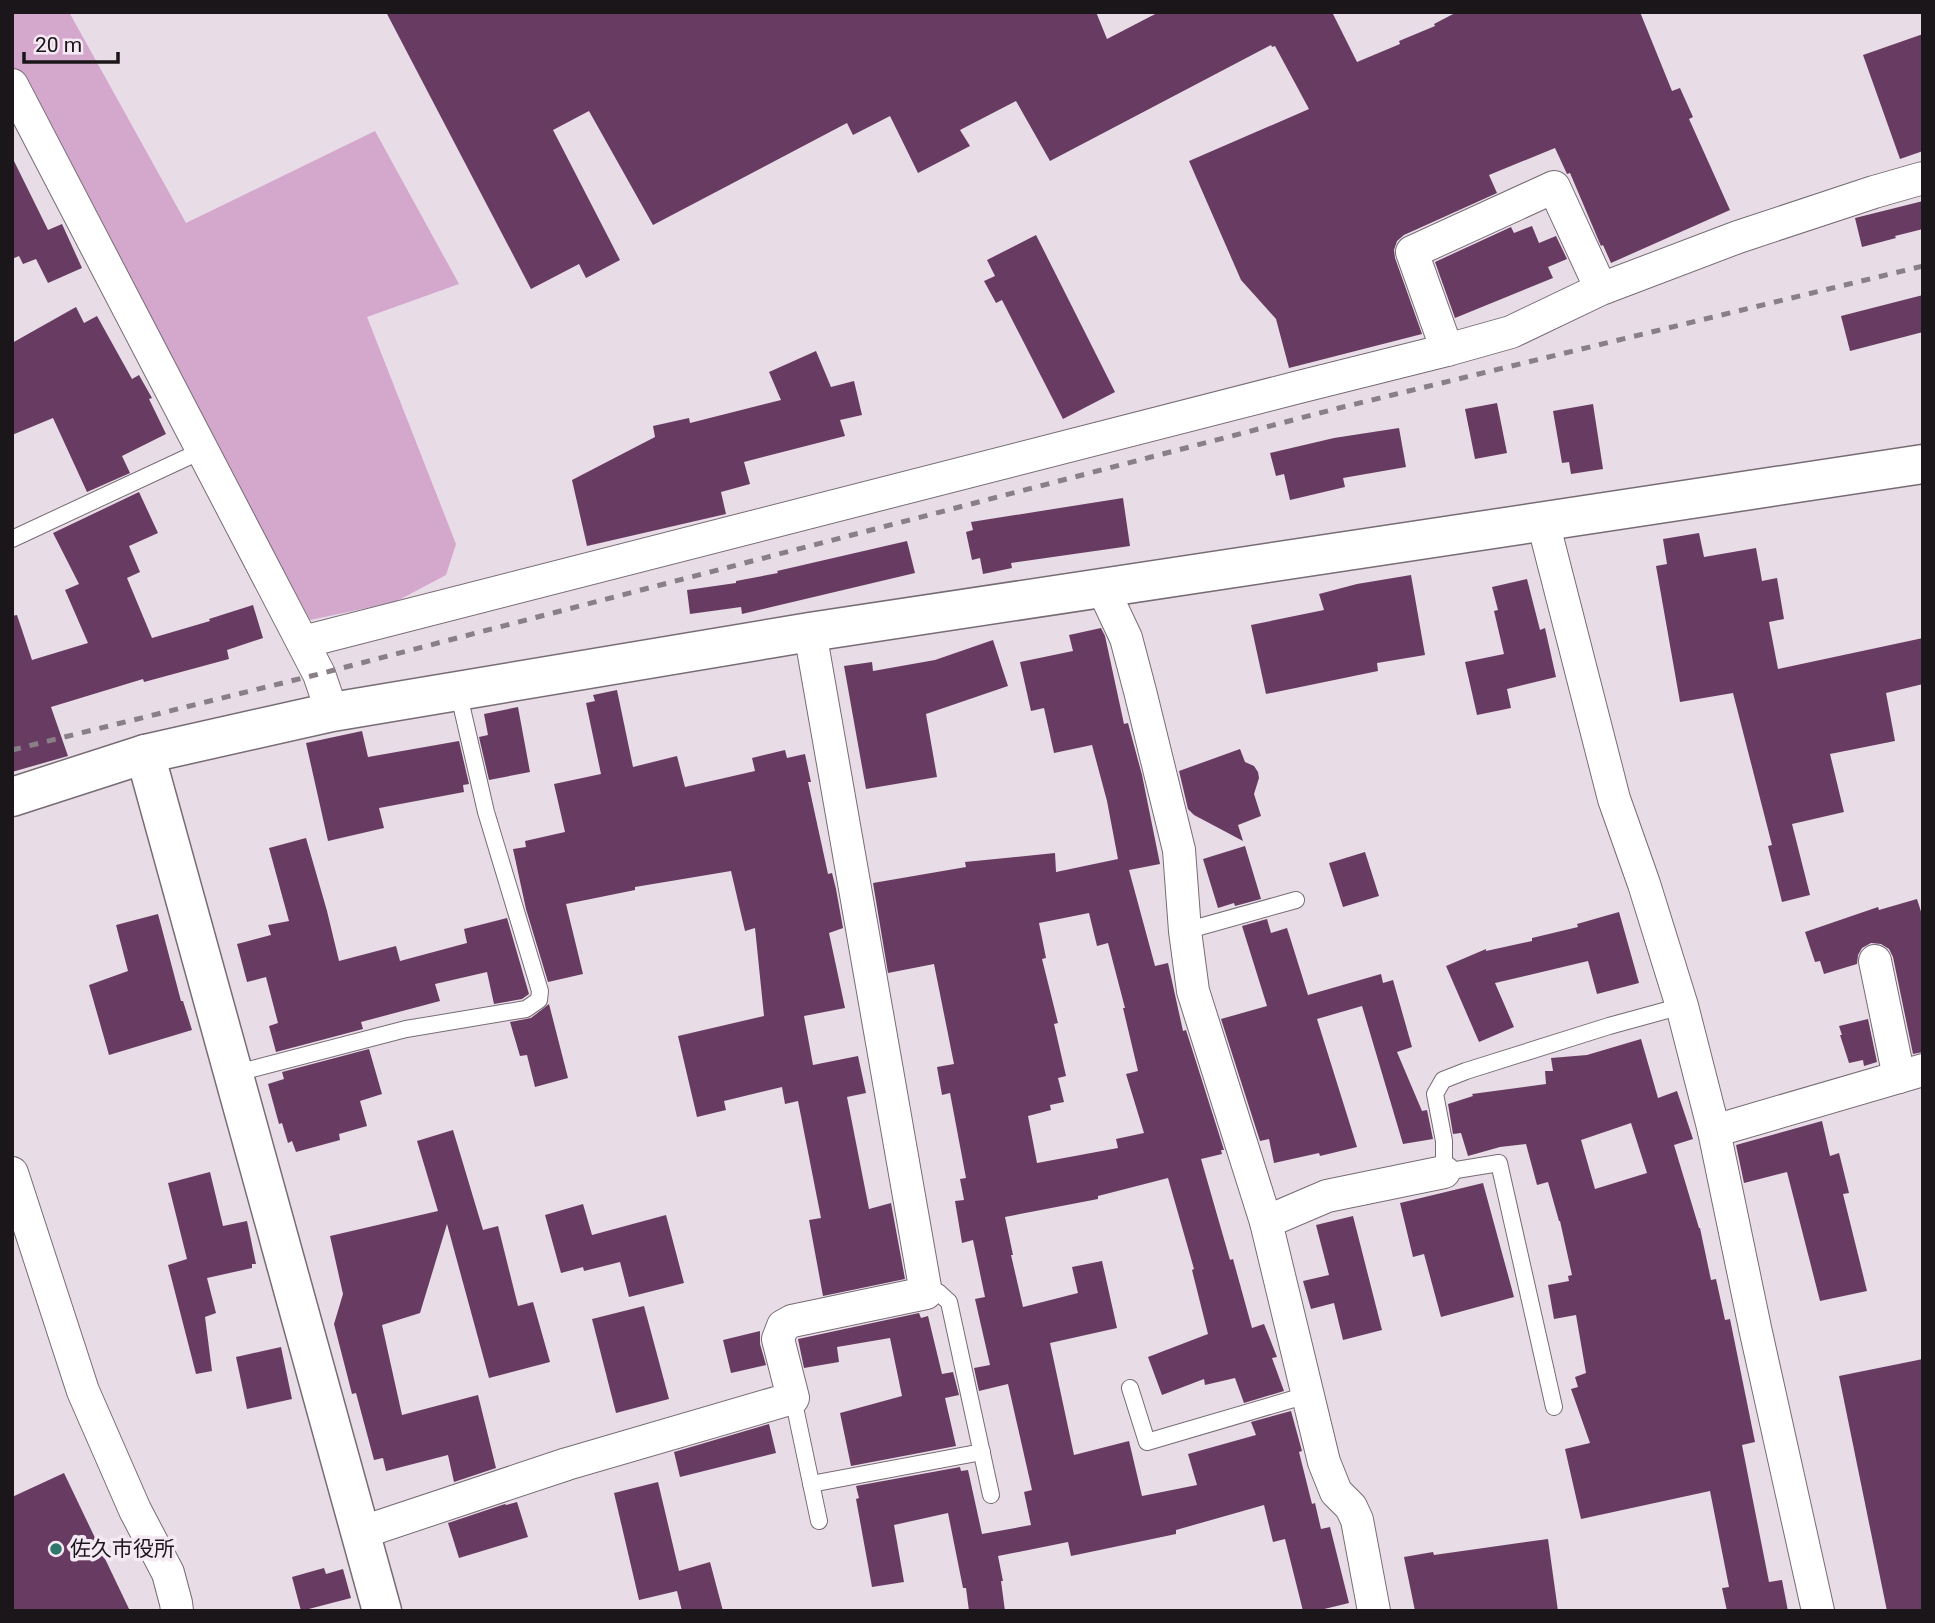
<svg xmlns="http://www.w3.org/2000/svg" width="1935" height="1623" font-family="Roboto,'Noto Sans JP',sans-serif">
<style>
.green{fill:#d4a7cd}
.building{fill:#683c62;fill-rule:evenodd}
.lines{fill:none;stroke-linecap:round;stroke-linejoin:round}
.service-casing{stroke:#776c75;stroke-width:18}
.minor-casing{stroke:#776c75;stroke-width:34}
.tertiary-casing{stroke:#776c75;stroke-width:41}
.service{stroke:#fff;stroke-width:16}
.minor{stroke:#fff;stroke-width:32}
.tertiary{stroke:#fff;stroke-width:38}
.rail{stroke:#888086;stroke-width:5;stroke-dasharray:9 9;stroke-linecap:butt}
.poi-dot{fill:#31766b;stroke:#f5e9f3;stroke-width:2.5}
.labels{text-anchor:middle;stroke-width:7;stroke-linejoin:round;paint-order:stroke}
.poi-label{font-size:21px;fill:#1a1619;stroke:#f5e9f3;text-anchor:start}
</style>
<rect width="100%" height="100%" fill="#e8dce6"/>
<path class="green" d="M12,12H69L186,223L375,131L459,284L367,317L456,544L446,575L395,602L310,620L12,64Z"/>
<g class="building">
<path d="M386,12H1096L1107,39L1159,12H1332L1357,62L1400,44L1399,41L1435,26L1434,24L1457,12H1640L1672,91L1680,88L1693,117L1689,119L1730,210L1611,263L1603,245L1601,246L1570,173L1567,174L1555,148L1489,175L1497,193L1404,235L1397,241L1394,250L1395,258L1422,334L1289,368L1276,319L1241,280L1189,161L1309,109L1275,46L1272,47L1271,45L1050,161L1016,101L960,130L970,146L918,173L890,116L853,135L847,123L653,225L589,111L553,130L620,260L586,278L579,264L531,289Z"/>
<path d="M1923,34V151L1900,159L1863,55Z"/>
<path d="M12,157L48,230L62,224L82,268L48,283L36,259L23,264L19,256L12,259Z"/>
<path d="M1923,201V229L1895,236L1896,238L1862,247L1855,218Z"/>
<path d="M1532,226L1539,243L1556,236L1567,259L1548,267L1553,278L1455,318L1435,262L1511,227L1514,233Z"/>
<path d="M1036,235L1115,392L1063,419L1002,300L996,303L984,281L995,276L987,260Z"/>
<path d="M1923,295V332L1850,351L1841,316Z"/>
<path d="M76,307L84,323L97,316L132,379L139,375L152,398L149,399L166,434L122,456L130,473L87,492L53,418L12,435V343Z"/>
<path d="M816,351L831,387L854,381L862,415L840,420L845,436L744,462L750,484L721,492L726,514L587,546L572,480L655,437L653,426L689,418L690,423L781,400L769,372Z"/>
<path d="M1497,403L1507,453L1475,459L1465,409Z"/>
<path d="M1593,404L1603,469L1571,474L1569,462L1562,463L1553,411Z"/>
<path d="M1399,428L1406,467L1343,478L1345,487L1290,500L1284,474L1276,476L1270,453L1334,438Z"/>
<path d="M139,492L158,533L129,546L140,572L127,578L152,638L210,621L209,619L253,605L263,638L227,650L229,659L144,682L143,679L51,707L68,756L12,772V616L17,615L32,660L88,643L65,590L79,584L53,533Z"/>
<path d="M1123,498L1130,546L1011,563L1012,568L983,574L980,558L972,560L966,532L973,530L971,522Z"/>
<path d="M1699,533L1704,557L1756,548L1762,581L1777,578L1784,619L1769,622L1778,669L1923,638V684L1886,693L1895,741L1830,754L1844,812L1792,824L1810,895L1782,902L1768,846L1772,845L1733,693L1680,702L1656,566L1667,564L1663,539Z"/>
<path d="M907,541L915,573L742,614L741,607L690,614L687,590L736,583V581L778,573L777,571Z"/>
<path d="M1411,575L1425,655L1377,663L1378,671L1266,694L1251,625L1324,610L1319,594L1357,584Z"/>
<path d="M1527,579L1540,630L1545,628L1556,677L1507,689L1511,708L1477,715L1465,662L1504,654L1494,611L1498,610L1492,587Z"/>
<path d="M1101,628L1105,636L1124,724L1128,723L1142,775L1160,864L1129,870L1155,966L1168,963L1183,1031L1186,1030L1224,1150H1221L1222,1154L1201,1159L1230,1260L1233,1259L1252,1328L1264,1324L1277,1357L1272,1358L1284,1391L1244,1403L1235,1378L1205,1385L1204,1379L1162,1395L1148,1357L1208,1334L1192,1270L1194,1269L1168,1178L1098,1196V1199L1005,1217L1013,1255H1011L1023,1307L1078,1293L1072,1267L1102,1261L1117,1328L1050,1343L1074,1455L1129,1441L1142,1496L1197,1485L1188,1454L1256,1435L1251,1422L1291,1411L1302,1451L1299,1452L1312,1504L1315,1503L1321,1529L1330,1527L1349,1603L1316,1611H1303L1285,1539L1273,1542L1264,1505L1176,1530V1534L1071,1556L1068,1542L998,1556L1003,1581H1001L1005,1611H969L966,1588H963L948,1513L894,1525L904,1582L872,1587L856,1499L859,1498L856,1486L960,1467L961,1471L968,1470L982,1534L1031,1525L1024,1492L1032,1490L1008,1384L979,1391L974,1368L990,1365L975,1299L985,1297L973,1240L962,1243L955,1201L964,1200L960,1179L966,1178L950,1093L942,1095L937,1067L954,1064L934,964L888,973L873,883L966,867L965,862L1055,853L1056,872L1118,859L1107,801L1092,745L1054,753L1044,708L1031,711L1020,662L1073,651L1069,635ZM1089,913L1097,946L1108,943L1125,1008H1123L1138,1071L1126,1074L1144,1133L1116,1139L1118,1148L1037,1163L1028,1116L1051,1110L1050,1105L1064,1102L1058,1078L1066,1076L1054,1024L1058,1023L1042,959L1046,958L1039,923Z"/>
<path d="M993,640L1008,686L926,714L937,777L866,789L844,666L872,662L873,671L935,660Z"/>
<path d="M617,690L633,767L677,756L685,787L755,771L752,758L785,750L787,758L805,754L811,782H808L828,874L832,873L836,889L843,928L829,933L845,1008L804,1016L813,1065L858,1056L866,1093L847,1097L869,1209L891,1203L905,1279L823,1296L809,1220L821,1218L798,1101L785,1104L782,1087L724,1101L726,1110L697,1117L678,1036L764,1016L755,928L745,931L731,871L635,887V890L566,904L583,974L548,982L526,909L513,849L526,847L525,841L565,832L554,784L601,774L586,703L595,701L593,695Z"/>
<path d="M518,707L530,772L489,780L479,737L488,735L484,714Z"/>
<path d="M362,731L368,757L459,741L469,784L463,785L464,792L379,808L384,828L328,841L306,743Z"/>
<path d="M1240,749L1245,762L1254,766L1258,772L1259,778L1254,794L1261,816L1238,825L1243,841L1194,815L1188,809L1179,771Z"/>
<path d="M306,838L327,911L339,961L396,946L400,961L467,943L464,929L507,918L529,994L522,999L494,1004L487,972L435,984L440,1001L361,1022L363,1029L276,1052L269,1026L278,1023L266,977L247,982L237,944L271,935L268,925L289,921L269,848Z"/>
<path d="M1245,846L1261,899L1235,906L1234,903L1218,908L1203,859Z"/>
<path d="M1365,852L1379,896L1343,907L1329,863Z"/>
<path d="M1917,899L1923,918V1052L1913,1054L1893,957L1889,949L1881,944L1871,943L1862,948L1858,955L1857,964L1824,974L1820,961L1815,962L1805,932L1878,907L1879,910Z"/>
<path d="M1619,912L1639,983L1597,994L1588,961L1495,983L1514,1027L1479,1042L1446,966L1486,949V951L1532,941V938L1578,927L1577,924Z"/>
<path d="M158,914L181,1001H183L192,1030L109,1055L89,985L128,971L116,925Z"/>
<path d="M1267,919L1271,933L1287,928L1308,995L1381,974L1383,983L1393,980L1412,1047L1397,1052L1422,1111L1427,1110L1433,1139L1403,1144L1362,1006L1317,1019L1357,1147L1320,1156L1319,1153L1274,1163L1269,1139L1260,1141L1221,1019L1267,1006L1242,926Z"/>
<path d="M549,1004L568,1078L535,1087L527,1055L520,1056L510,1022L531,1018Z"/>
<path d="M1868,1019L1877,1062L1864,1066L1863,1060L1849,1063L1840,1035H1842L1839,1026Z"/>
<path d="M1641,1039L1658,1098L1677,1091L1693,1139L1674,1145L1699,1228H1700L1711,1280L1716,1279L1725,1320L1730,1319L1755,1442L1742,1445L1769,1582L1782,1580L1788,1611H1727L1722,1588L1729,1587L1710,1491L1581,1519L1565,1449L1590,1443L1571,1389L1578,1387L1575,1377L1586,1373L1576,1315L1554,1319L1548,1285L1569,1281L1568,1276L1572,1275L1560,1221H1559L1548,1182L1537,1185L1526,1144L1500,1147L1468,1156L1461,1133L1453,1134L1448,1104L1473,1096L1472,1094L1546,1084L1545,1071H1553L1551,1058L1587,1055ZM1631,1123L1647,1173L1595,1189L1581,1140Z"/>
<path d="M369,1049L382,1094L360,1101L367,1126L339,1134L340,1140L296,1152L292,1141L288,1143L282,1123L279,1124L268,1084L284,1079L282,1072Z"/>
<path d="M1822,1121L1830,1156L1839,1153L1849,1193L1843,1194L1867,1291L1820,1301L1787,1172L1744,1183L1736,1145Z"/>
<path d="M453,1130L483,1230L498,1226L518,1306L533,1302L550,1362L489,1378L447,1224L420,1313L382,1325L402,1415L478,1395L496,1468L454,1482L448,1455L386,1471L383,1458L374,1460L356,1393L352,1394L334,1324L343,1294L330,1236L438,1211L417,1141Z"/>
<path d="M210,1172L223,1226L247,1221L256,1264H252V1268L207,1278L216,1313L205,1317L212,1371L196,1374L168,1265L187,1259L168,1183Z"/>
<path d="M1483,1183L1514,1297L1441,1317L1424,1254L1413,1257L1400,1203Z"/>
<path d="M583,1204L592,1235L666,1215L684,1283L629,1297L620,1262L584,1271L583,1267L561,1273L545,1215Z"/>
<path d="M1353,1216L1382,1330L1343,1340L1334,1303L1311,1309L1303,1281L1329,1275L1316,1225Z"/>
<path d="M644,1306L669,1399L616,1413L592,1319Z"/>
<path d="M919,1313L921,1318L928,1316L942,1374L953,1372L959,1395L945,1398L956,1446L851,1466L840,1413L902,1396L890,1338L837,1347L839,1362L804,1368L798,1339Z"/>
<path d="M760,1331V1344L766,1365L731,1373L723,1340Z"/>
<path d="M281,1347L292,1399L247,1409L236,1357Z"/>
<path d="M1923,1359V1611H1887L1839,1376Z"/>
<path d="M769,1424L776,1453L680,1477L674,1452Z"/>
<path d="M64,1473L130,1611H12V1497Z"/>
<path d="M658,1482L679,1571L710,1562L723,1611H682L677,1591L639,1600L614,1493Z"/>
<path d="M517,1502L528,1537L459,1558L448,1523L505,1504L506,1505Z"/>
<path d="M1548,1539L1558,1611H1415L1404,1557L1433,1552L1434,1555Z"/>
<path d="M324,1568L326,1574L343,1569L351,1598L301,1611L292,1577Z"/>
</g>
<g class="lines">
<defs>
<g id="service">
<path d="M12,539L203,450"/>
<path d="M1185,931L1296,900"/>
<path d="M233,1074L406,1029L526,1009L539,1000L540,991L486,812L458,691"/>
<path d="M926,1293L938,1292L949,1302L991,1495"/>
<path d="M1130,1388L1147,1442L1307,1395"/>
<path d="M793,1398L819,1521"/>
<path d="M1554,1407L1499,1163L1444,1172V1141L1435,1094L1443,1080L1466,1071L1609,1026L1682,1006"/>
<path d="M811,1484L982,1452"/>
</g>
<g id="minor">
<path d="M12,85L319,674L332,712"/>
<path d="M1601,289L1554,187L1412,252L1447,350L1511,332L1601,289L1738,237L1874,192L1923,178"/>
<path d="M1543,522L1614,799L1644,884L1682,1006L1714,1131L1755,1328L1818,1611"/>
<path d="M1102,587L1126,638L1140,691L1179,850L1185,931L1193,991L1266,1222L1324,1462L1336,1492L1351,1507L1357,1520L1374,1611"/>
<path d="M303,642L1299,387L1447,350"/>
<path d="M1875,961L1899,1077"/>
<path d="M1714,1131L1923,1070"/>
<path d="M12,1173L83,1391L135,1510L168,1573L176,1603L177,1611"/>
<path d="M1266,1222L1327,1196L1444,1172"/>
<path d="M360,1533L567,1464L793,1398L778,1339L783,1326L792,1321L926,1293L810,632"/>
</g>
<g id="tertiary">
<path d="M145,754L382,1611"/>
<path d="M12,797L145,754L332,712L810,632L1923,464"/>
</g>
</defs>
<use href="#service" class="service-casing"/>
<use href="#minor" class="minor-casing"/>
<use href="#tertiary" class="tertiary-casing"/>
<use href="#service" class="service"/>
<use href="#minor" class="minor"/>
<use href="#tertiary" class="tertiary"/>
<path class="rail" d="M12,750L319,674L1339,408L1923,266"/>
</g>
<circle class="poi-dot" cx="56" cy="1549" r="7"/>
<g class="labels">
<g class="poi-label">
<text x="70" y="1556">佐久市役所</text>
</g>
</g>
<rect width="1935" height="1623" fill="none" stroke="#1a1619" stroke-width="28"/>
<path d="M24 52v10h94v-10" fill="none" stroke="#1a1619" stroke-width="3.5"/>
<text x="35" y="52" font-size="21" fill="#1a1619" stroke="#f5e9f3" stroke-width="5" paint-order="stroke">20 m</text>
</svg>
